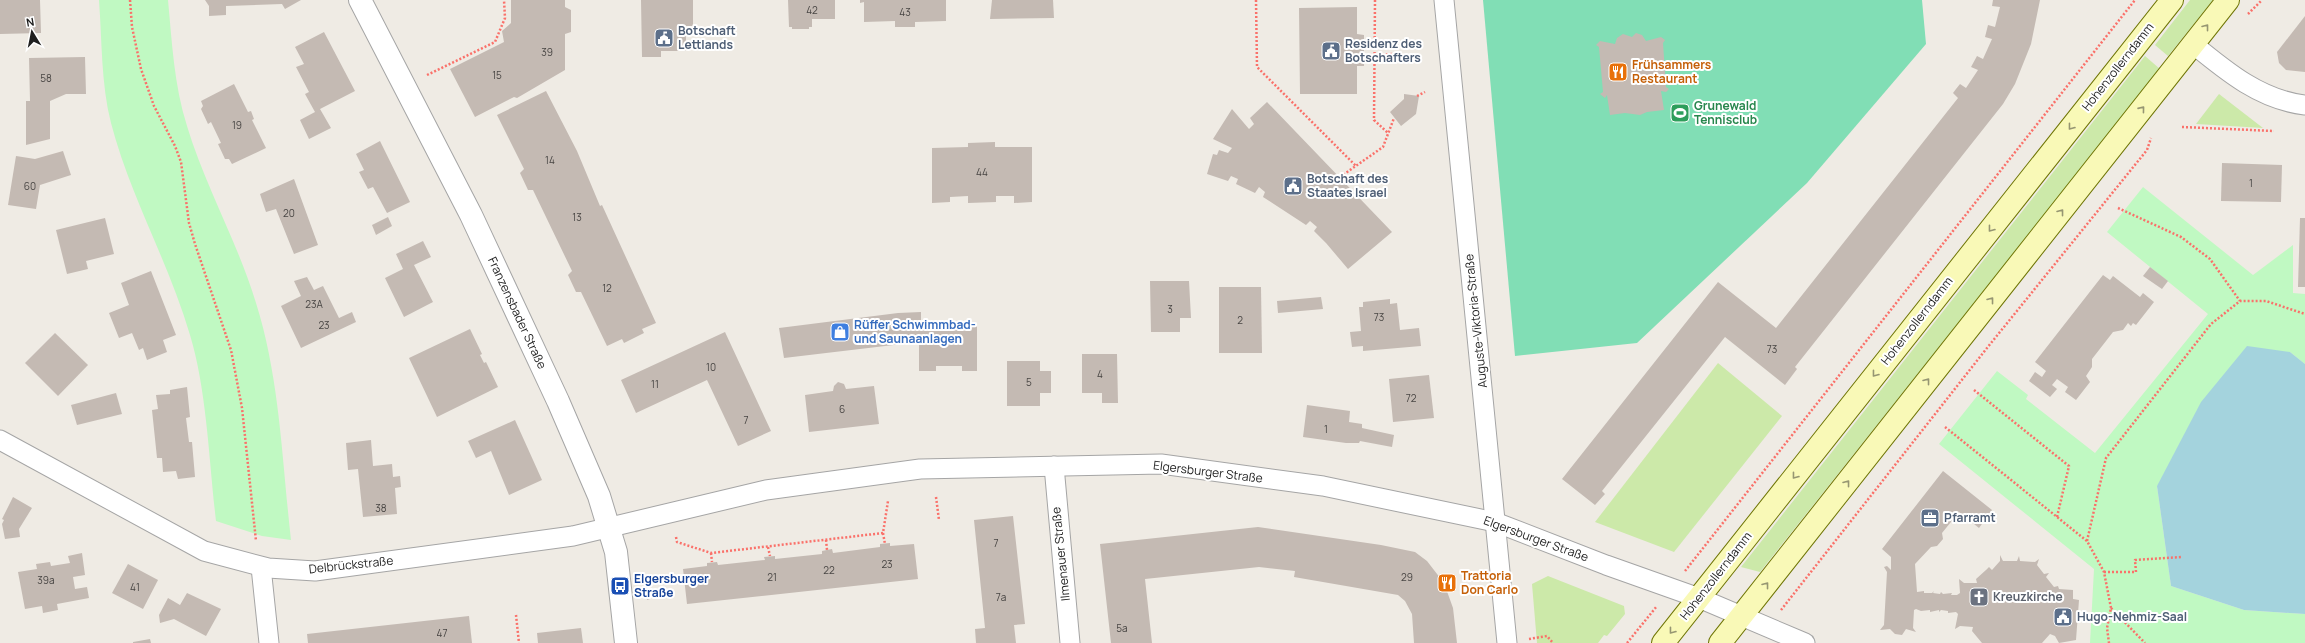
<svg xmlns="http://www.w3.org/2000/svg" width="2305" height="643" font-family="Manrope,sans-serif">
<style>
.grass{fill:#cce9a9}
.park{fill:#c0f9c2}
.pitch{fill:#81deb5}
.water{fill:#a4d3dd}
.building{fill:#c4bab3}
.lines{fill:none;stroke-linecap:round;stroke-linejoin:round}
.minor-casing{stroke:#a5a5a5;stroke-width:21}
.tertiary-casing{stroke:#a5a5a5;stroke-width:24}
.secondary-casing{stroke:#6f7505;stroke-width:24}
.path{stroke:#fa716a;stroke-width:2.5;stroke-dasharray:2 2;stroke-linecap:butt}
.minor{stroke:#fff;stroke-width:19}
.tertiary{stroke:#fff;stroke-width:22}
.secondary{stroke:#f9f9b7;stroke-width:22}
.oneway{stroke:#969672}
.labels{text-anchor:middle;stroke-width:4;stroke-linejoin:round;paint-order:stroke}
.number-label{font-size:10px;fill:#484543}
.service-label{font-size:12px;font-weight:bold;fill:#4e5e75;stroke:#fff;text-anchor:start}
.food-label{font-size:12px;font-weight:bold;fill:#c56008;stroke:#fff;text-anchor:start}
.street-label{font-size:12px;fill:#1e1e1e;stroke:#fff}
.leisure-label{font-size:12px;font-weight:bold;fill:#27864d;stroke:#fff;text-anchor:start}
.shop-label{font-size:12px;font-weight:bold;fill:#366cbe;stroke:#fff;text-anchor:start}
.transit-label{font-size:12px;font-weight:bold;fill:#164399;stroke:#fff;text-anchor:start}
.worship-label{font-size:12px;font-weight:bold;fill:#5b616d;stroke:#fff;text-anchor:start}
</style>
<rect width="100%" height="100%" fill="#efebe4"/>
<g class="grass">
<path d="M2190,0H2213L2168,56L2155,45Z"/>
<path d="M2145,56L2160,69L1760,572L1741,567Z"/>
<path d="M2219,94L2263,128L2196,124Z"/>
<path d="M1718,363L1782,416L1674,552L1595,522Z"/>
<path d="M1548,576L1624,606L1625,614L1607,636L1604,635L1598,643H1537L1532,584Z"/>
</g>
<g class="park">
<path d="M99,0H168C172,42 174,85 187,126C205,186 238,243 256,303C280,379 282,461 291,540L262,536L216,521C209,462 207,391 190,335C169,263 130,196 111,123C101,84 102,40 99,0Z"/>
<path d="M2143,187L2253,275L2293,245V293L2305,294V364L2290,352L2157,486L2171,586L2244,610L2305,614V643H2090L2094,569L1939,444L1997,371L2028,395L2026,399L2095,453L2208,314L2107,232Z"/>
</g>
<path class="pitch" d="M1483,0H1922L1926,44L1807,183L1637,343L1515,356Z"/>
<path class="water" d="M2247,346L2290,352L2305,364V614L2244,610L2171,586L2157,486L2201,402Z"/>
<g class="building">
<path d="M0,0H40L41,33L0,34Z"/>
<path d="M205,0H301L285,9L282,4L226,6V15L209,16V6Z"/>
<path d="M511,0H565V7L571,10V32L565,34V70L517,98L514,97L475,117L450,69L504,42L502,31L511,23Z"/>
<path d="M641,0H693V26H686V51H661V57H642Z"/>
<path d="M788,0H835V19H812V27H809V29H792V27H789Z"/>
<path d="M860,0H946V21L915,22V27H895V21L864,22V2L860,3Z"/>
<path d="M992,0H1053L1054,18L990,19Z"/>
<path d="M1993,0H2040L2031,44L2015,84L2003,104L1795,367L1797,369L1785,385L1725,337L1602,491L1605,494L1595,505L1562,479L1718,282L1776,328L1958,98L1953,93L1956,89L1960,84L1966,88L1978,70L1971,67L1977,56L1983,59L1992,39L1985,37L1988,25L1995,27L2000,7L1992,6Z"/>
<path d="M1357,7V34L1364,35V66H1357V94H1300L1299,8Z"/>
<path d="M2305,16V72L2286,70L2279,63L2277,52Z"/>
<path d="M324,32L355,91L320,109L331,128L309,139L300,120L315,112L305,94L309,92L296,67L304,64L295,47Z"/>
<path d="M1636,33L1642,35L1646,41L1661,37L1665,40L1663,43L1666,87L1669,89L1666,92L1661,91L1664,110L1647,112L1640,115L1625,113L1610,115L1607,95L1605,98L1600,94L1603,92L1599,47L1596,45L1600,41L1615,44L1617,38L1623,34L1632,37Z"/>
<path d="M85,57L86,94H66L50,101V139L26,145V101H30L29,58Z"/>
<path d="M234,84L248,112L251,111L254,119L252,120L266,148L232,164L229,159H225L218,144L221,143L211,122L208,124L201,109L203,106L201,101Z"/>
<path d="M546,91L577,151L600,206L602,205L656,323L642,329L644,333L624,343L622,339L607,346L581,292H576L568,275L572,271L533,190H528L520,173L524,169L497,115Z"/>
<path d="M1404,94L1419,96L1416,114L1401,126L1390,112L1404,99Z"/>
<path d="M1267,102L1392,232L1348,269L1326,243L1314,231L1317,227L1310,221L1306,225L1263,197L1265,192L1259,187L1255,193L1236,184L1238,179L1231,176L1228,181L1207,174L1213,154L1217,155L1219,150L1228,153L1232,148L1213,139L1232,109L1249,129L1254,124L1250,118Z"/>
<path d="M380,141L410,202L387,213L373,187L368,189L359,172L364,170L356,154Z"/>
<path d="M995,142V147H1032V202L1014,203V196H996V202L968,203V196L950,197V202L932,203V148L968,147V143Z"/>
<path d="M63,151L71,175L40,185L36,209L8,205L16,156L35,159Z"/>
<path d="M2222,163L2282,165L2281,202L2221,201Z"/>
<path d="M294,179L318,245L294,254L276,209L266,212L260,194Z"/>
<path d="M388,217L392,226L376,235L372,225Z"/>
<path d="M105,218L114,254L86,261L88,269L67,274L56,230Z"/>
<path d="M2300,218H2305V287H2298Z"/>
<path d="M423,241L431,257L414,265L433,302L404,317L385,278L403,269L396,254Z"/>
<path d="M2150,267L2168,281L2162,289L2143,276Z"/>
<path d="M151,271L176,335L163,340L167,352L147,360L143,348L139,350L132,333L119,338L109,313L129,305L121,283Z"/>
<path d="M2103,275L2110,280L2113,276L2140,297L2143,293L2154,302L2136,325L2133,323L2131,326L2128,323L2123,330L2113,332L2092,359V367L2086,376L2090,382L2076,400L2065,392L2068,387L2057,379L2052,385L2057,389L2050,397L2029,381L2035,372L2042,377L2046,371L2035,362Z"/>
<path d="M307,277L314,290L323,286L339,318L352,312L356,322L301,348L281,306L301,296L294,281Z"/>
<path d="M1150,281H1189L1191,318H1180V332H1151Z"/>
<path d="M1219,287H1261L1262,353H1219Z"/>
<path d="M1321,297L1323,309L1278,313L1277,301Z"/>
<path d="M1390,299V304L1397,303L1400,330L1419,328L1421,346L1363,351V346L1352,347L1350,332L1361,331L1359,307H1363V302Z"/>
<path d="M921,312V326L977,325V371H962V366H936V371H919V335L901,336L902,344L784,358L779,328L898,313Z"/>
<path d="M470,329L482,354L480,355L484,363L486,362L498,387L437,417L409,358Z"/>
<path d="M725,332L771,431L738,446L707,380L636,413L621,380Z"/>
<path d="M55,333L88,365L58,396L25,363Z"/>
<path d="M1082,354H1117L1118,403H1102V393H1082Z"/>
<path d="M1007,361H1040V371H1051V393H1040V406H1007Z"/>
<path d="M1429,375L1434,418L1393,422L1389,379Z"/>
<path d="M838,382L844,384L846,389L874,386L879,424L809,432L805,395L833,391L834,386Z"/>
<path d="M187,387L190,417L186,418L189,442H192L195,477L178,479L176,471L163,472L162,458H157L152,410L158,409L156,395L170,394V390Z"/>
<path d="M116,393L122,414L77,425L71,405Z"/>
<path d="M1307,405L1350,411L1349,422L1362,424V428L1394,435L1392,447L1360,441L1359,443H1346L1303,437Z"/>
<path d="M515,420L542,480L509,495L491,451L476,458L468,441Z"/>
<path d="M371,440L373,466L392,464L393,477L400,476L401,487L395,488L397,514L363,517L358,469L348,470L346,443Z"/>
<path d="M1943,471L1992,510L1979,528L1959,512L1942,533L1943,539L1937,546L1931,547L1915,564L1917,592L1924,591V593H1932L1934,591L1933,593L1940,594L1941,592L1943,594L1952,593L1951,595H1957L1960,593L1959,579L1964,583H1977L1976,579L1986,570L1989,567L1992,570L2000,561V555L2003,561H2017L2019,556L2020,561L2035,562L2039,559L2037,565L2044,574L2049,573L2046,577L2054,587L2058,586L2059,589L2073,590V599L2079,600L2076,640L2059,643L2055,636L2050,634L2042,643H1982L1972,631L1973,627L1960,626L1955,629L1958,614L1956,612L1948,613V611L1941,610L1939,612V610L1930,612V610L1921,611L1916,609L1914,610L1913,628L1916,632L1906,629L1902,635L1895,634L1890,629L1880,630L1884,625L1887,572L1884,567L1887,566L1891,570V557L1882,549Z"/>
<path d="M13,497L32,508L19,529L20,537L5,539L2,524L4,520L2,519Z"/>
<path d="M1013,516L1025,624L1014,625L1016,643H976L975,629L985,628L974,520Z"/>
<path d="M1258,527L1381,545L1415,552L1427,561L1444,583L1453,608L1457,643H1414L1412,614L1405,601L1398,595L1294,577L1295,571L1259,567L1145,579L1152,643H1111L1100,544Z"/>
<path d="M890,543V546L914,544L918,579L687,604L683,569L707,566V563L717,562L718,565L765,560L764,557L775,556V559L822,554V551L832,549L833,553L880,547V544Z"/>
<path d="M82,553L85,575L73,577L75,589L87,587L89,598L57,604L58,610L43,613L42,606L25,609L18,572L37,569L36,564L50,562L51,566L70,563L68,556Z"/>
<path d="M128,564L158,580L143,609L112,593Z"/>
<path d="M648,584L650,599L647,600L645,585Z"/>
<path d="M187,593L221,609L206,636L174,619L160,623L159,615L168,598L180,605Z"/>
<path d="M469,616L472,643H308L307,634Z"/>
<path d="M581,628L583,643H538L537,633Z"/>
<path d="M150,639L151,643H133V642Z"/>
</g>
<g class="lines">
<defs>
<g id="minor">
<path d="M1444,0L1507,643"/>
<path d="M2193,44C2227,72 2261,100 2305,105"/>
<path d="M0,440L204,551L268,568L315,571L573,536L766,490L920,469L1161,464L1323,486L1495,522L1606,565L1699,598L1805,643"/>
<path d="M1054,466L1070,643"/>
<path d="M261,567L269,643"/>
</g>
<path id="tertiary" d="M360,0L471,215L558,401L599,496L616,552L626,643"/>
<g id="secondary">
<path d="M1663,643L2172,0"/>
<path d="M1720,643L2228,0"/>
</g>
</defs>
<use href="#minor" class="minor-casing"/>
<use href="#tertiary" class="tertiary-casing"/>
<use href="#secondary" class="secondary-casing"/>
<g class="path">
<path d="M130,0L132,27L141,69L154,106L175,146L181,162L189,223L195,244L231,350L242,408L256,541"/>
<path d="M1256,0L1257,67L1356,166"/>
<path d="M1375,0L1374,120L1388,133"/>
<path d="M2248,14L2262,0"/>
<path d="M1366,56L1393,54L1412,56"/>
<path d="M427,75L495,42L505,18L504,0"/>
<path d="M1417,96L1425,92"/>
<path d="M2182,127L2274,131"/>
<path d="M1340,177L1383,147L1394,118"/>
<path d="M2118,208L2181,237L2210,259L2240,301"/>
<path d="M1974,390L2069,466L2057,517"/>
<path d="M1945,427L2087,541L2104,572L2111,608L2107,628L2109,643"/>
<path d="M936,497L939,520"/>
<path d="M883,533L885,544"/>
<path d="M676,537L677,542L711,553L883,533L888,501"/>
<path d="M826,540L827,550"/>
<path d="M2087,541L2106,458L2211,324L2240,301H2266L2305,314"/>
<path d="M768,547L770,556"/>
<path d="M711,553L712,562"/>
<path d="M1685,571L2135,0"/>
<path d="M2104,572H2136L2135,560L2181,557"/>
<path d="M2111,608L2145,643"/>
<path d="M1781,610L1987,348L2147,150L2151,138"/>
<path d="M516,615L519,643"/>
<path d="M1529,639L1547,636L1553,643"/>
<path d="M1627,643L1657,606"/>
</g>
<use href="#minor" class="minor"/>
<use href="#tertiary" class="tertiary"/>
<use href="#secondary" class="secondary"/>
</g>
<defs><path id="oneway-chevron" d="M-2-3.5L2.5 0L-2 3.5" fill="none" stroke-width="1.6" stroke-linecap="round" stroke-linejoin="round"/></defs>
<g class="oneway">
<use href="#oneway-chevron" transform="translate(2206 27) rotate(-52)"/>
<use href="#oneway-chevron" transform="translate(2142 109) rotate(-51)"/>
<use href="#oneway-chevron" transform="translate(2071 127) rotate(128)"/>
<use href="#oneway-chevron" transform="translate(2061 212) rotate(-52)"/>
<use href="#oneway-chevron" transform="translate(1991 229) rotate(128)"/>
<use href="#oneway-chevron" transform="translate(1991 300) rotate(-52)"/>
<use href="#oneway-chevron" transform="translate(1875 374) rotate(128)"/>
<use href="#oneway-chevron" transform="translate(1927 381) rotate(-52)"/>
<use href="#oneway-chevron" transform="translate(1795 476) rotate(128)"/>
<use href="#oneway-chevron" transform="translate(1847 483) rotate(-52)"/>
<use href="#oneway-chevron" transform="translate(1766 585) rotate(-52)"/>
<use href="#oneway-chevron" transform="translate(1672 631) rotate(128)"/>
</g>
<defs>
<symbol id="civic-square" viewBox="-11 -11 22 22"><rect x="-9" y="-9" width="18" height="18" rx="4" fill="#5c6f8a" stroke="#fff"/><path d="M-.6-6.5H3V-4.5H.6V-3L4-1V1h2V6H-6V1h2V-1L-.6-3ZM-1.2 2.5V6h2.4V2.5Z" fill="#fff"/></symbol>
<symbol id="restaurant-square" viewBox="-11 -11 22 22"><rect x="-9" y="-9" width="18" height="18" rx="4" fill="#e8710a" stroke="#fff"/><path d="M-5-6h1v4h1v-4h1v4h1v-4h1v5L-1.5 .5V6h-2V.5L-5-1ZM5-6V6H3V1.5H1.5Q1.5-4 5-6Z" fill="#fff"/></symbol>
<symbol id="stadium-square" viewBox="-11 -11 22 22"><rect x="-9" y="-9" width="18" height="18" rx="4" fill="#2e9e5b" stroke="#fff"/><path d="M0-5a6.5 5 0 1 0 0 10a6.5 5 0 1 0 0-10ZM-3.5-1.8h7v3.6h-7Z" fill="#fff"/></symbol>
<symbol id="shop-square" viewBox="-11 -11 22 22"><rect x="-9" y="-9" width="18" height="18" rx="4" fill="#3f7fe0" stroke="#fff"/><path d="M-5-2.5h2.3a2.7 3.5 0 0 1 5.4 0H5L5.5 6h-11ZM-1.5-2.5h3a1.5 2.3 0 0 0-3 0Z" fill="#fff"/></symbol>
<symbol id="office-square" viewBox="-11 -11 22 22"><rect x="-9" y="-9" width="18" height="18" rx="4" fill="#5c6f8a" stroke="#fff"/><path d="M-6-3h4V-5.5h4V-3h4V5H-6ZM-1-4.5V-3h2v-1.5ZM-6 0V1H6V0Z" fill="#fff"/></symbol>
<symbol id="bus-square" viewBox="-11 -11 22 22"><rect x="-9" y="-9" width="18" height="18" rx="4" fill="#1a4fb4" stroke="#fff"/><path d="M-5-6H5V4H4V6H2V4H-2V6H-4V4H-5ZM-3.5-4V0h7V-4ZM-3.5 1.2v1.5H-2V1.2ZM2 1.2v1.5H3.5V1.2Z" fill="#fff"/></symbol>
<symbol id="church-square" viewBox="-11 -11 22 22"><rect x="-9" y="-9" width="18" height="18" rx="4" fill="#6b7280" stroke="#fff"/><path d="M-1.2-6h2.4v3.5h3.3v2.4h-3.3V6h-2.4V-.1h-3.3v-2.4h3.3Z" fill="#fff"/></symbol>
</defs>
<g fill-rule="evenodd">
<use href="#civic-square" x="653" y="27" width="22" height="22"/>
<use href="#civic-square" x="1320" y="40" width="22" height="22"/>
<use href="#restaurant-square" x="1607" y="61" width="22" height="22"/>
<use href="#stadium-square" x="1669" y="102" width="22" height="22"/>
<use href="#civic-square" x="1282" y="175" width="22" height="22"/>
<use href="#shop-square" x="829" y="321" width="22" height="22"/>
<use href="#office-square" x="1919" y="507" width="22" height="22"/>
<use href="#restaurant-square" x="1436" y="572" width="22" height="22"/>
<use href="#bus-square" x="609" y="575" width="22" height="22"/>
<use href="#church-square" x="1968" y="586" width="22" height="22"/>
<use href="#civic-square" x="2052" y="606" width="22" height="22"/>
</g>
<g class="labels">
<g class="number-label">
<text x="812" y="14">42</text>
<text x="905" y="16">43</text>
<text x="547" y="56">39</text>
<text x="497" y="79">15</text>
<text x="46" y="82">58</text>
<text x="237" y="129">19</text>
<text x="550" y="164">14</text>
<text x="982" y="176">44</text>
<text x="2251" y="187">1</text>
<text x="30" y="190">60</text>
<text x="289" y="217">20</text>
<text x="577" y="221">13</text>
<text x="607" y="292">12</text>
<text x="314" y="308">23A</text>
<text x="1170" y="313">3</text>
<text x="1379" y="321">73</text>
<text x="1240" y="324">2</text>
<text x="324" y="329">23</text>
<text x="1772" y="353">73</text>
<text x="711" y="371">10</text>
<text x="1100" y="378">4</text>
<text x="1029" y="386">5</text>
<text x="655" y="388">11</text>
<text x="1411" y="402">72</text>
<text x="842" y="413">6</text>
<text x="746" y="424">7</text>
<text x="1326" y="433">1</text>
<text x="381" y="512">38</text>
<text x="996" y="547">7</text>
<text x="887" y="568">23</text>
<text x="829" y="574">22</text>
<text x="772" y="581">21</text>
<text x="1407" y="581">29</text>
<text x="46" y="584">39a</text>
<text x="135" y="591">41</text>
<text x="1001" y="601">7a</text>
<text x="1122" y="632">5a</text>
<text x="442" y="637">47</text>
</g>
<g class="service-label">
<text x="678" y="35">Botschaft<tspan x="678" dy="14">Lettlands</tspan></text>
<text x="1345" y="48">Residenz des<tspan x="1345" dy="14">Botschafters</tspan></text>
<text x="1307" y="183">Botschaft des<tspan x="1307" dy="14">Staates Israel</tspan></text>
<text x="1944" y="522">Pfarramt</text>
<text x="2077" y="621">Hugo-Nehmiz-Saal</text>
</g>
<g class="food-label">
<text x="1632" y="69">Frühsammers<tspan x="1632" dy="14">Restaurant</tspan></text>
<text x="1461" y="580">Trattoria<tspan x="1461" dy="14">Don Carlo</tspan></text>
</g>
<g class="street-label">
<text transform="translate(2118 67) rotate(-52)" y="4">Hohenzollerndamm</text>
<text transform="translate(517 313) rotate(65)" y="4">Franzensbader Straße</text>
<text transform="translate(1476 321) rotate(-96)" y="4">Auguste-Viktoria-Straße</text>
<text transform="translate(1917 321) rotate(-52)" y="4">Hohenzollerndamm</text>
<text transform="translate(1208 472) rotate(7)" y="4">Elgersburger Straße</text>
<text transform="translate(1536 539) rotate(20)" y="4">Elgersburger Straße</text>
<text transform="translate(1061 554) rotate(-96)" y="4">Ilmenauer Straße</text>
<text transform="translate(351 565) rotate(-6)" y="4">Delbrückstraße</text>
<text transform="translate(1716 576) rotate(-52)" y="4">Hohenzollerndamm</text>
</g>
<g class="leisure-label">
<text x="1694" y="110">Grunewald<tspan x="1694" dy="14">Tennisclub</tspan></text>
</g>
<g class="shop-label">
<text x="854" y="329">Rüffer Schwimmbad-<tspan x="854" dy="14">und Saunaanlagen</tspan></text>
</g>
<g class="transit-label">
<text x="634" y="583">Elgersburger<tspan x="634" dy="14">Straße</tspan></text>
</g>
<g class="worship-label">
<text x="1993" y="601">Kreuzkirche</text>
</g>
</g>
<g transform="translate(32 32) rotate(350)" stroke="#ffffff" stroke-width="3" paint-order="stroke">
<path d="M0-3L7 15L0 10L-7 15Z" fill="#1e1e1e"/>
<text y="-6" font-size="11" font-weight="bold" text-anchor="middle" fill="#1e1e1e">N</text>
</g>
</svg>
